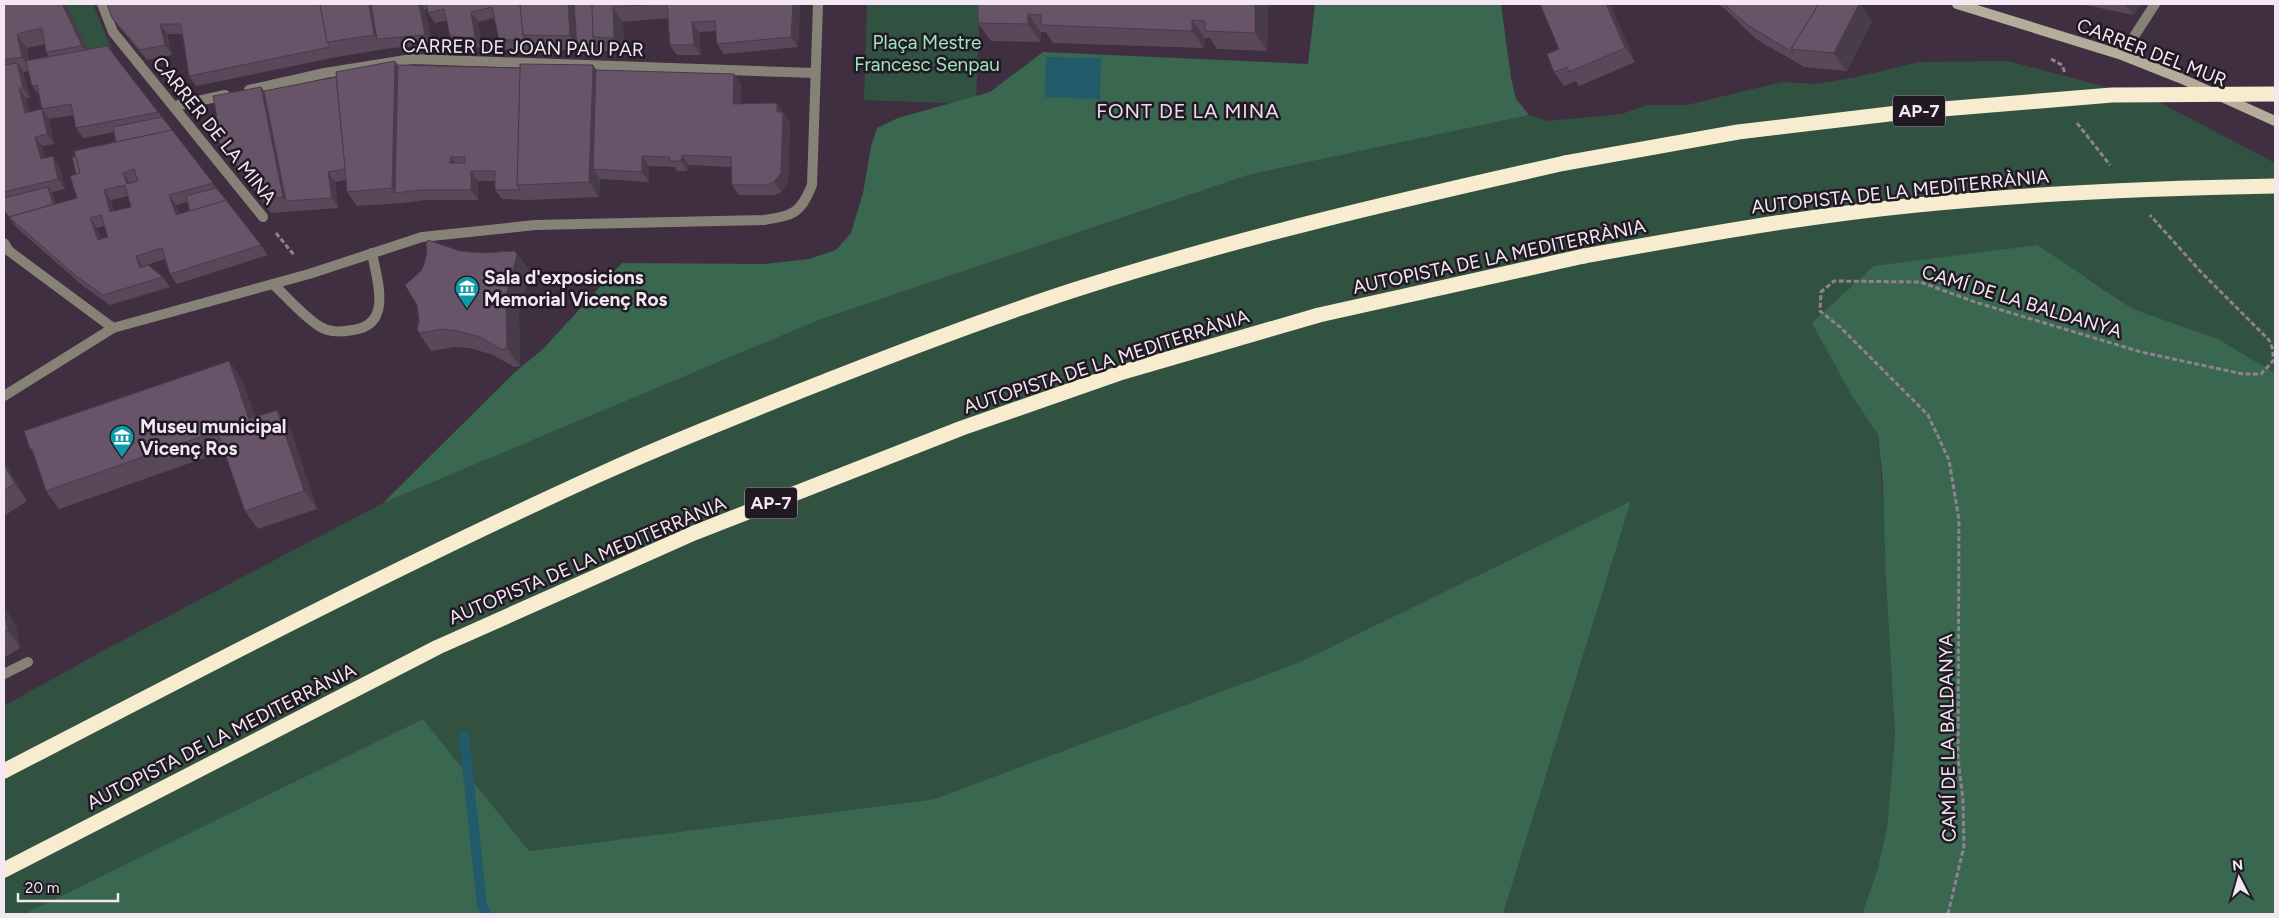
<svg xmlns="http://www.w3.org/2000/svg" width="2279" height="918" font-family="Figtree,sans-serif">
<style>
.green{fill:#325241}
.forest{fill:#39674f}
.water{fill:#215b6b}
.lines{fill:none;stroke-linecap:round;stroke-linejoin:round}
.stream{stroke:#215b6b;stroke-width:10}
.path{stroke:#908191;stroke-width:3;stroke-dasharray:5 2.5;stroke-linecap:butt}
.lane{stroke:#868277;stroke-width:10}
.street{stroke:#868277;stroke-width:10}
.secondary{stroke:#b4ad9b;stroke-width:10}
.highway{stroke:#f7eccf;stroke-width:15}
.highway-bridge{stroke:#f7eccf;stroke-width:15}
.wall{fill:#59485a;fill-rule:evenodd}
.shaded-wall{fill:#483b4a}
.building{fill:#675469;stroke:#483b4a;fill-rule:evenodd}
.labels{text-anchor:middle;stroke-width:5;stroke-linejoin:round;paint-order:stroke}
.shield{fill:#221a23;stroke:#b4aab5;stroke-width:1}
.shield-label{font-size:18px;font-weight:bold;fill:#f2e7f3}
.park-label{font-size:19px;fill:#9be7be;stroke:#221a23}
.street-label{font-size:19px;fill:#f2e7f3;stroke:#221a23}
.poi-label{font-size:19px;font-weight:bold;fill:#f2e7f3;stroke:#221a23;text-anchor:start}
.neighbourhood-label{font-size:20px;letter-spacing:1px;fill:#f0daf2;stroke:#221a23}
</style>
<rect width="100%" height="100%" fill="#402f41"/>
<g class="green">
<path d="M66,4H93L114,56L92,60Z"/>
<path d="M867,4H980L976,104L864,100Z"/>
<path d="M2008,61L2155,100L2275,163V373L2218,339L2133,309L2086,277L1852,396L1878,435L1886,535V582L1895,734L1887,828L1877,871L1862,914H1503L1631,501L1300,662L935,799L529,851L423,719L24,914H4V706L110,647L383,503L819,320L1248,175L1529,115L1548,121L1622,114L1647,105H1687L1782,82L1815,84L1857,77L1919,62Z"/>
</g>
<g class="forest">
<path d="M1315,4H1501L1511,78L1516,99L1529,115L1248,175L819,320L383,503L515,372L543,349L622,263L764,264L809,259L836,250L851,233L863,193L871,147L877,128L898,118L990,92L1043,52L1308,64Z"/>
<path d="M2037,245L2133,309L2218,339L2275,373V914H1862L1877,871L1887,828L1895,734L1886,582L1883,484L1878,435L1852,396L1812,323L1874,266Z"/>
<path d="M1631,501L1503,914H24L423,719L529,851L935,799L1300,662Z"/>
</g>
<path class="water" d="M1046,57L1101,58L1100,99L1045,97Z"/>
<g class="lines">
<path class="stream" d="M464,736L482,905L486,914"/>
<g class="path">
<path d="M2051,59L2062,65L2065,73"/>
<path d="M2077,123L2110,165"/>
<path d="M276,233L294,255"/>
<path d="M1948,914L1964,846L1963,800L1958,758L1959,520L1949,460L1928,415L1840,327L1820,311L1821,292L1834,281L1920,282L1978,303L2141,352L2243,374H2261L2273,361V350L2269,340L2200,271L2150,215"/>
</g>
<path class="lane" d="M273,284C287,297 302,315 319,326C330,333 341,332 353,330C393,325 377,280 372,253"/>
<g class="street">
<path d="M102,4L113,32L263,217"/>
<path d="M2122,55L2155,4"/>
<path d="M249,90L325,73L412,59L815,73"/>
<path d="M175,106L225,95"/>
<path d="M4,243L9,251L113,328"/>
<path d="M4,396L113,328L309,274L422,237L535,225L764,220C794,215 800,214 812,185L818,4"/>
<path d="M4,674L28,662"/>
</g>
<path class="secondary" d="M1957,4L2122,55L2180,78L2275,121"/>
<g class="highway">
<path d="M4,771C199,670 394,568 594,477C673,441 755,409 836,377C915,346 994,316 1074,290C1236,238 1400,200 1565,163"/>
<path d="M4,870L438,647L694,533L962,428L1123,372L1319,315L1584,256"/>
</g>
<g class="highway-bridge">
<path d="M1565,163L1738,132L1906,112L2112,95L2275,94"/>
<path d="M1584,256C1695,236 1805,216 1917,205C2036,193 2156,188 2275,186"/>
</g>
</g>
<g class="wall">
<path d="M4,4H66L87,49L158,112L268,255L177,284L170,274L165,259L143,266L163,277L170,287L110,305L83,286L16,227L4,210ZM45,44L46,52L49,56L29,60L27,48ZM29,71L32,86L39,95L42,109L29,112L26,98H30L23,72ZM74,115L76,128L83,138L114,132L116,142L76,157L77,198L55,204L52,192L65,189L60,166L45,158L42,146L54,144L49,119ZM128,196L131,207L114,211L111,200ZM187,202L190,211L180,214L176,205ZM104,226L108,237L101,239L97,228Z"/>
<path d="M107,4H800L798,47L724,54L717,44L716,31L699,32L701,55H677L670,45L668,18L623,22L624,52L580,50H506L499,40L494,18L478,22L482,48L457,46L450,36L447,20L435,23L428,13L427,9L425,10L432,44L384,49L337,57L196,86L189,76L182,34H167L172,55L147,60L119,27L112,18Z"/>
<path d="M978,4H1268L1267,51L1217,49L1210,38H1205L1204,48L1053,43L1046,32H1041V42L991,41L978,23Z"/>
<path d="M1540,4H1610L1635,62L1579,86L1576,81L1564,86L1554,72L1559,49Z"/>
<path d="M1717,4H1860L1872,21L1847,71L1804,67L1756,39L1725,9Z"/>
<path d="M2081,4H2141L2133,15Z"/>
<path d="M398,65L596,70L734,74L741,84L740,104L777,103L790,122L788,183L781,192L774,195H739L732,185L731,167L689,165L688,171H677L674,167L649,166V182L600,179L599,197L527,200L502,199L495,190V181H478V200H426L402,203L357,206L347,192L346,180L335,182L338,208L271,213L203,120L217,117L261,87L264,91Z"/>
<path d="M460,251L483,253L515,251L528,269L530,273L519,314L520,366L514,367L493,355L470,348L455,347L431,351L419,333L420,272L424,265Z"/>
<path d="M229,361L242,379L255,417L277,410L290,427L317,509L258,529L245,511L224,451L59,509L46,491L35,456L30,449Z"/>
<path d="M4,462L27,501L4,516Z"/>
<path d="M4,606L16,626L20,648L4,658Z"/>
</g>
<g class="shaded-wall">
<path d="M62,4H66L92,60L82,46Z"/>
<path d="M369,4H377V39L374,35Z"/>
<path d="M419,4H421L425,10L432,44L425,35Z"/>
<path d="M568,4H577V45L570,36Z"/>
<path d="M793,4H800L798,47L791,37Z"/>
<path d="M1255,4H1268L1267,51L1255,33Z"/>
<path d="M1606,4H1610L1635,62L1625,48Z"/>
<path d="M1859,4H1860L1872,21L1847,71L1834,53Z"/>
<path d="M2127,4H2141L2133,15L2126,5Z"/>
<path d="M613,7L623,22L624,52L614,38Z"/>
<path d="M471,12L478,22L482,48L475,38Z"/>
<path d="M1028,14L1041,32V42L1028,24Z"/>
<path d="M1192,20L1205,38L1204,48L1192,31Z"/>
<path d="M692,22L699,32L701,55L694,45Z"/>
<path d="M160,24L167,34L172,55L165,45Z"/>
<path d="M17,34L27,48L32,71L22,57Z"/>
<path d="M395,61L405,75L395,193L392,188Z"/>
<path d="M17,63L24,73L30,98L23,88Z"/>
<path d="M593,65L603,80L593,169L600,179L599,197L589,182Z"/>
<path d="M734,74L741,84L740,114L733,104Z"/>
<path d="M261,87L271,101L286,201L283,197Z"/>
<path d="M19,88L26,98L32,123L25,113Z"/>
<path d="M777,103L790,122L788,183L781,192L774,182Z"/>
<path d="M42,109L49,119L54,144L47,134Z"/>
<path d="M35,137L42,146L48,169L41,159Z"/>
<path d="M682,155L689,165L688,171L681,161Z"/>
<path d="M53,156L60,166L65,189L58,179Z"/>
<path d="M642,156L649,166V182L642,172Z"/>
<path d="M451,157L458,167L450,163Z"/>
<path d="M471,171L478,181V200L471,190Z"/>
<path d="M328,172L335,182L338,208L332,198Z"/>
<path d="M123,173L130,183L134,194L127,184Z"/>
<path d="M48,187L52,192L59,215L55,210Z"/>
<path d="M104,190L111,200L117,222L110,212Z"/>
<path d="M169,195L176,205L183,225L176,215Z"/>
<path d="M90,218L97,228L105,250L98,240Z"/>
<path d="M515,251L530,273L519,314L520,366L507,348L506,296Z"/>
<path d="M136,256L143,266L140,268Z"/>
<path d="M229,361L242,379L261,437L249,419Z"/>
<path d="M277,410L290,427L317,509L304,491Z"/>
<path d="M4,462L7,466L27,501L15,484L4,465Z"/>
<path d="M4,606L16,626L20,648L8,630L4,612Z"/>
</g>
<g class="building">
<path d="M4,4H62L82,46L46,52L42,28L17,34L22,57L4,60Z"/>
<path d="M107,4H320L327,42L330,47L189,76L181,24H160L165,45L140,50L112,18Z"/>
<path d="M320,4H369L374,35L327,42Z"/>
<path d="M371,4H419L425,35L377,39Z"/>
<path d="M426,4H520L523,35L526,40H499L492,7L471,12L475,38L450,36L444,9L428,13Z"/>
<path d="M520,4H568L570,36L523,35Z"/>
<path d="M574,4H592L593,37L599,46L577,45Z"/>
<path d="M592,4H656L613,7L614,38L593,37Z"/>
<path d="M667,4H793L791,37L717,44L715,21L692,22L694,45H670Z"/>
<path d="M978,4H1255V33L1205,31V21L1192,20V31L1041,25V15L1028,14V24L978,23Z"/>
<path d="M1540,4H1606L1625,48L1569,72L1567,67L1554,72L1547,54L1559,49Z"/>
<path d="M1724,4H1819L1791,49L1794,53L1746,24Z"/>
<path d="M1819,4H1859L1834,53L1791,49Z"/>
<path d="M107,46L158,112L76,128L71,104L42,109L47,134L35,137L41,159L53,156L58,179L4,192V65L17,63L23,88H19L25,113L42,109L37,85L32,86L26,61Z"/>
<path d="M395,61L392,188L347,192L336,72Z"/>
<path d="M520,64L593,65L589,182L517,185Z"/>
<path d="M398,65L520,68L517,185L520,190H495V171H471V190H419L395,193ZM451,157H465V163H450Z"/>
<path d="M596,70L734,74L733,104L777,103V112H783L781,173L774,182L767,185H732L731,157L682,155L681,161H670V157L642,156V172L593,169Z"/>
<path d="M336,77L345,169L328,172L332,198L286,201L264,91Z"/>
<path d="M261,87L283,197L261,199L203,120L217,117L213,96Z"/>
<path d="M162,117L172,130L116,142L113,127Z"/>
<path d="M172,130L213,183L169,195L176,215L226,200L261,245L170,274L162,248L136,256L140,268L148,265L163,277L103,295L76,276L9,217L77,198L70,176L80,173L74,151ZM134,169L138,181L127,184L123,173ZM125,185L131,207L110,212L104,190ZM101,215L108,237L98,240L90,218Z"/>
<path d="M72,157H76L80,173L76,174Z"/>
<path d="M48,187L53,204L9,217L12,221L4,210V198Z"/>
<path d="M216,188L226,200L190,211L186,196Z"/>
<path d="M428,240L460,251L483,253L515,251L517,255L506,296L507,348L502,350L480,337L458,331L442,329L419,333L417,329L419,321L417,305L405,285L420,272L424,265L427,252L426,244Z"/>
<path d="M229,361L249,419L277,410L304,491L245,511L217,431L46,491L32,449H30L24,431Z"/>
<path d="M4,465L15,484L4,490Z"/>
<path d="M4,612L8,630L4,632Z"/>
</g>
<defs>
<symbol id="museum-pin" viewBox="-11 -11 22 30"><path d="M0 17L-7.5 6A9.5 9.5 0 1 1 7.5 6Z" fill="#0f9aa8" stroke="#221a23"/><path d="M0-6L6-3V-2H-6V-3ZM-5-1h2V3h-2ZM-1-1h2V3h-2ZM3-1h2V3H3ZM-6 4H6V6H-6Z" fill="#fff"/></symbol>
</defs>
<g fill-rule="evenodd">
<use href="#museum-pin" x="453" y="274" width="28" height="38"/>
<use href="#museum-pin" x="108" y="423" width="28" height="38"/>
</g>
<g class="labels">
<g class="shield">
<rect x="1893" y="95.5" width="52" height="31" rx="4"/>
<rect x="745" y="487.5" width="52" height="31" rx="4"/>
</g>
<g class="shield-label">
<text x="1919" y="117">AP-7</text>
<text x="771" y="509">AP-7</text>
</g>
<g class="park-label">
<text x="927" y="49">Plaça Mestre<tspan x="927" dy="22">Francesc Senpau</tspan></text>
</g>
<g class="street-label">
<text transform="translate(523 47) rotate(1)" y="7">CARRER DE JOAN PAU PAR</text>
<text transform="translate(2152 52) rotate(21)" y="7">CARRER DEL MUR</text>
<text transform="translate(215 130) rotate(51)" y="7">CARRER DE LA MINA</text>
<text transform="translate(1900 191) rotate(-6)" y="7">AUTOPISTA DE LA MEDITERRÀNIA</text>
<text transform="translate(1499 256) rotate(-12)" y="7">AUTOPISTA DE LA MEDITERRÀNIA</text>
<text transform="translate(2022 301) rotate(17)" y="7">CAMÍ DE LA BALDANYA</text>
<text transform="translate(1106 361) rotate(-18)" y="7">AUTOPISTA DE LA MEDITERRÀNIA</text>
<text transform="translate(587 560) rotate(-23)" y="7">AUTOPISTA DE LA MEDITERRÀNIA</text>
<text transform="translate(221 736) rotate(-27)" y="7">AUTOPISTA DE LA MEDITERRÀNIA</text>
<text transform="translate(1947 738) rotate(-91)" y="7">CAMÍ DE LA BALDANYA</text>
</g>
<g class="poi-label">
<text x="484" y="284">Sala d'exposicions<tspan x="484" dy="22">Memorial Vicenç Ros</tspan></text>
<text x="140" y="433">Museu municipal<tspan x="140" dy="22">Vicenç Ros</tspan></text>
</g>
<g class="neighbourhood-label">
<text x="1188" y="118">FONT DE LA MINA</text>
</g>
</g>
<rect width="2279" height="918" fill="none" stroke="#f2e7f3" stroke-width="10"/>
<g transform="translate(2239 878) rotate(354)" stroke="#221a23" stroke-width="4" paint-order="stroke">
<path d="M0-4L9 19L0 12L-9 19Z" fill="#f2e7f3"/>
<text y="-8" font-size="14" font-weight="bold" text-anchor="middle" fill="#f2e7f3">N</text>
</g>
<path d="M18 893v8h100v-8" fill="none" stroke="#f2e7f3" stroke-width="2.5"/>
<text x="25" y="893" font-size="15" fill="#f2e7f3" stroke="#221a23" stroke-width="4" paint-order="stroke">20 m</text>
</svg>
